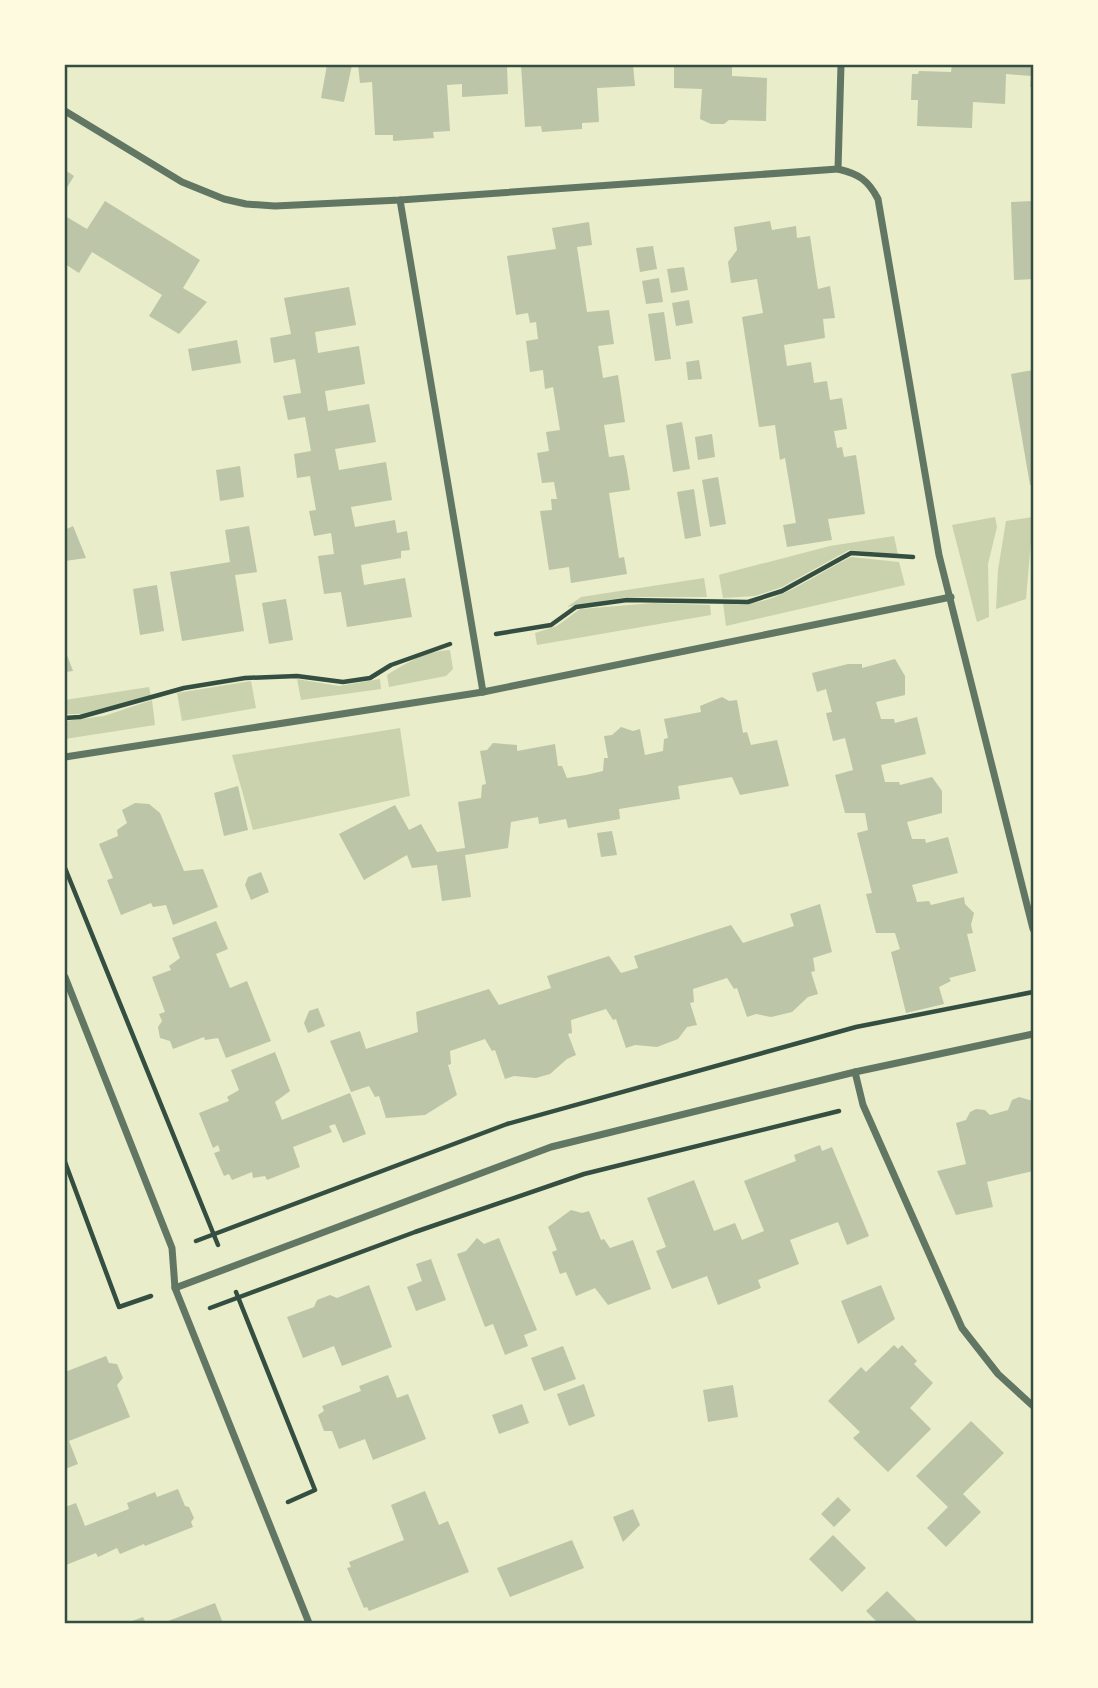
<svg xmlns="http://www.w3.org/2000/svg" width="1098" height="1688" font-family="Karla,sans-serif">
<style>
.green{fill:#cad2ad}
.building{fill:#bcc5a7}
.lines{fill:none;stroke-linecap:round;stroke-linejoin:round}
.path{stroke:#344e41;stroke-width:4.5}
.minor{stroke:#617663;stroke-width:7}
.neatline{fill:none;stroke:#344e41;stroke-width:2.5}
</style>
<rect width="100%" height="100%" fill="#e9edc9"/>
<g class="green">
<path d="M995,517L997,527L988,564L989,617L977,622L952,525Z"/>
<path d="M1033,517L1026,599L996,609L998,570L1006,521Z"/>
<path d="M894,536L898,555L849,550L782,587L755,596L723,598L719,575L722,574L830,546Z"/>
<path d="M851,557L899,562L905,585L726,626L723,603C770,612 811,576 851,557Z"/>
<path d="M704,578L707,597H628L567,607L581,597Z"/>
<path d="M654,603L710,605L711,615L537,645L535,633L557,626L580,609Z"/>
<path d="M450,650L453,669L446,676L389,687L387,675C407,662 427,651 450,650Z"/>
<path d="M297,679L339,686L380,679L381,689L301,700Z"/>
<path d="M251,681L256,708L182,721L177,693Z"/>
<path d="M149,687L151,696L81,714H65V700Z"/>
<path d="M152,700L155,725L65,739V721L104,716Z"/>
<path d="M400,728L410,796L253,830L232,755Z"/>
</g>
<g class="building">
<path d="M327,65H352L344,102L321,98Z"/>
<path d="M358,65H507L508,94L462,97V84L447,85L450,131L433,132L434,138L393,141V135H375L372,82L360,83Z"/>
<path d="M521,65H633L635,86L597,88L599,122L582,123V129L542,132L541,126L525,127Z"/>
<path d="M674,65H732V76L767,78L766,121L729,120L724,124H711L700,119L702,89L674,88Z"/>
<path d="M952,65H1033V87H1030L1031,76L1006,74L1005,104L973,102L972,128L917,126L918,100H911L912,74H918L919,71L951,72Z"/>
<path d="M65,170L74,176L65,191Z"/>
<path d="M105,201L200,260L183,288L207,302L179,334L149,316L162,295L92,252L79,273L65,264V216L87,229Z"/>
<path d="M1033,201V279L1014,280L1011,202Z"/>
<path d="M770,221L772,230L796,226L797,238L810,236L818,289L830,286L835,318L823,319L825,338L784,345L787,366L811,362L814,383L827,381L830,400L842,398L847,429L834,431L837,448L842,447L844,457L856,455L865,514L828,519L832,540L787,547L783,525L796,523L785,458L780,460L775,425L759,427L742,317L763,313L757,279L731,283L728,262L737,250L734,227Z"/>
<path d="M589,222L592,245L577,247L587,312L609,310L614,344L598,346L603,378L618,375L625,422L604,425L609,457L624,455L627,470L630,490L609,493L619,558L624,557L627,574L571,583L569,567L549,570L540,511L552,510L551,499H557L554,482L542,483L537,453L549,451L546,432L560,430L553,387L545,389L543,370L530,372L526,341L538,339L536,322L530,323L528,313L516,315L507,256L556,249L552,228Z"/>
<path d="M653,246L657,269L640,272L636,248Z"/>
<path d="M684,267L688,290L671,293L667,269Z"/>
<path d="M659,278L663,302L646,304L642,281Z"/>
<path d="M349,287L356,325L315,332L318,353L359,346L365,384L325,391L328,411L369,404L376,442L335,449L339,470L386,462L392,500L351,507L355,527L395,520L397,533L407,531L410,550L401,551V558L361,565L364,585L405,578L412,617L347,627L341,592L324,594L318,556L334,554L331,533L314,536L309,511L316,510L310,476L297,478L294,454L311,451L305,417L288,420L283,396L301,393L295,359L274,363L270,338L291,334L284,298Z"/>
<path d="M689,300L693,323L676,326L672,303Z"/>
<path d="M664,312L671,359L655,361L648,314Z"/>
<path d="M237,340L241,363L192,371L188,349Z"/>
<path d="M699,360L702,379L688,380L686,362Z"/>
<path d="M1033,370V484L1030,485L1011,374Z"/>
<path d="M682,422L690,469L673,472L666,425Z"/>
<path d="M712,434L715,457L698,460L695,437Z"/>
<path d="M240,466L244,497L220,501L216,470Z"/>
<path d="M718,477L726,524L710,527L702,480Z"/>
<path d="M694,489L701,536L685,539L677,492Z"/>
<path d="M73,526L86,558L65,561V530Z"/>
<path d="M249,526L257,572L235,575L244,631L182,641L170,572L230,562L225,530Z"/>
<path d="M157,585L164,631L140,635L133,589Z"/>
<path d="M286,599L293,640L269,644L262,603Z"/>
<path d="M65,650L73,671L65,672Z"/>
<path d="M895,659L905,676V695L876,702L881,719H894L895,723L917,717L926,754L881,765L885,782H899L900,785L932,777L942,791V813L907,822L912,839H925L926,843L948,837L958,873L912,885L917,902L929,901L931,905L964,897L965,904L974,913L971,925L973,933L967,934L976,971L949,978L951,981L939,987L944,1004L906,1013L891,952L900,949L895,933H876L866,894L872,893L857,833L868,830L865,813H845L835,775L853,770L845,738L833,741L826,713L832,712L826,689L817,692L812,673L848,664H862V668Z"/>
<path d="M722,697L729,701L737,700L743,733L747,732L751,745L777,740L789,786L740,795L732,777L678,786L680,799L619,809L620,819L568,828L566,819L539,824L538,817L511,822L508,848L465,855L471,897L442,901L437,865L412,868L407,855L364,880L339,834L395,805L409,830L421,824L437,852L465,848L458,802L481,798L482,785L486,784L480,751L487,750L493,743L517,745V751L555,744L558,766H562L567,778L586,775L603,771L604,758H608L604,736L612,735L621,727L633,731L640,729L645,755L663,751L664,739L668,738L664,719L701,712L700,706Z"/>
<path d="M238,786L248,830L224,836L214,793Z"/>
<path d="M135,803L149,804L160,813L184,871L203,869L218,907L173,925L166,905L153,907L151,903L121,915L107,880L113,878L99,844L118,836L117,830L127,823L122,810Z"/>
<path d="M612,831L617,855L601,857L597,833Z"/>
<path d="M261,872L269,892L251,900L245,885L248,877Z"/>
<path d="M820,904L832,952L813,958L815,971L811,972L818,994L808,997L792,1012L771,1017L756,1014L747,1017L737,988L734,989L727,978L693,989L694,1002L690,1003L697,1025L687,1027L678,1039L657,1047L635,1045L626,1048L616,1019L613,1020L606,1009L571,1020L572,1033L568,1034L576,1055L567,1059L550,1074L536,1078L514,1076L505,1079L495,1050L492,1051L485,1039L450,1051L451,1064L448,1065L457,1095L425,1115L386,1118L379,1096L375,1097L369,1086L351,1092L330,1041L360,1031L366,1049L418,1032L416,1012L489,989L499,1005L551,988L547,976L609,956L621,973L638,968L634,956L731,925L743,943L794,926L790,914Z"/>
<path d="M216,921L228,949L216,954L230,988L247,981L271,1041L226,1058L218,1038L205,1040L204,1037L173,1049L170,1041L160,1038L158,1027L162,1021L159,1014L165,1012L152,977L171,970L169,966L180,958L172,938Z"/>
<path d="M318,1008L325,1026L308,1033L304,1023L309,1011Z"/>
<path d="M275,1052L290,1091L275,1102L282,1120L350,1093L366,1134L343,1143L335,1124L329,1126L332,1132L293,1147L300,1167L267,1180L265,1176L253,1178L252,1172L232,1180L229,1174L224,1176L214,1153L220,1151L218,1145L213,1148L199,1113L229,1101L227,1097L239,1090L231,1070Z"/>
<path d="M1019,1097L1033,1101V1171L987,1182L993,1207L956,1215L937,1171L966,1164L956,1123L966,1120L970,1112L976,1109L985,1110L990,1115L1008,1110L1012,1100Z"/>
<path d="M820,1145L822,1151L832,1147L869,1236L847,1245L838,1222L790,1240L799,1264L758,1280L761,1288L718,1305L707,1276L672,1289L656,1251L666,1247L647,1198L694,1180L714,1231L735,1223L742,1240L764,1231L744,1181L796,1161L794,1155Z"/>
<path d="M571,1210L582,1213L589,1211L601,1240L604,1239L610,1248L633,1240L651,1289L608,1305L595,1288L576,1296L566,1272L560,1274L552,1252L557,1250L548,1227Z"/>
<path d="M477,1238L484,1244L499,1238L537,1330L524,1335L528,1346L505,1355L493,1324L485,1327L457,1254L466,1251Z"/>
<path d="M431,1259L446,1300L416,1311L407,1287L422,1281L416,1264Z"/>
<path d="M369,1285L392,1347L342,1366L334,1346L303,1358L287,1317L314,1307L317,1300L330,1295L337,1298Z"/>
<path d="M881,1285L895,1319L858,1344L841,1301Z"/>
<path d="M894,1345L898,1349L902,1345L917,1361L914,1364L933,1383L910,1408L931,1429L888,1472L853,1438L860,1432L828,1401L861,1367L866,1372Z"/>
<path d="M563,1346L576,1379L544,1391L531,1358Z"/>
<path d="M106,1356L109,1363L117,1364L123,1378L117,1385L130,1417L69,1441L78,1464L65,1469V1372Z"/>
<path d="M388,1375L397,1398L408,1394L426,1439L373,1460L365,1439L339,1449L332,1431H324L318,1415L324,1411L322,1406L361,1391L359,1386Z"/>
<path d="M584,1384L595,1416L569,1426L557,1394Z"/>
<path d="M733,1385L738,1417L708,1422L703,1390Z"/>
<path d="M522,1404L529,1423L499,1434L492,1415Z"/>
<path d="M971,1421L1004,1453L963,1494L981,1512L946,1547L927,1528L948,1507L916,1476Z"/>
<path d="M178,1489L185,1506L189,1507L194,1518L191,1522L193,1527L145,1546L144,1544L120,1554L117,1548L98,1557L96,1553L66,1565L65,1507L76,1503L85,1526L129,1509L127,1503L155,1492L157,1497Z"/>
<path d="M425,1491L439,1525L448,1521L469,1572L369,1611L367,1607L364,1608L347,1568L351,1567L349,1562L404,1540L391,1505Z"/>
<path d="M838,1497L851,1510L834,1527L821,1514Z"/>
<path d="M633,1509L640,1525L623,1542L613,1517Z"/>
<path d="M833,1535L866,1568L842,1592L809,1559Z"/>
<path d="M572,1540L584,1568L510,1597L497,1568Z"/>
<path d="M887,1591L919,1623H878L866,1611Z"/>
<path d="M215,1603L223,1623H163Z"/>
<path d="M143,1617L146,1623H127Z"/>
</g>
<g class="lines">
<g class="path">
<path d="M496,634L551,625L576,607L627,600L748,602L782,591L851,553L913,557"/>
<path d="M65,718L80,717L184,688L245,678L297,676L343,682L370,678L391,665L450,644"/>
<path d="M65,868L218,1245"/>
<path d="M65,1162L119,1307L151,1296"/>
<path d="M196,1241L507,1124L856,1027L1033,992"/>
<path d="M236,1292L315,1490L288,1502"/>
<path d="M210,1308L415,1232L584,1174L839,1111"/>
</g>
<g class="minor">
<path d="M841,65L838,169C859,174 868,180 878,199L939,555L1033,929"/>
<path d="M65,111L182,182L224,199L246,204L275,206L400,200L838,169"/>
<path d="M400,200L483,692"/>
<path d="M65,757L483,692L951,597"/>
<path d="M65,977L172,1248L175,1288L309,1623"/>
<path d="M855,1072L863,1105L962,1328L998,1374L1033,1406"/>
<path d="M175,1288L551,1147L855,1072L1033,1034"/>
</g>
</g>
<rect width="1098" height="1688" fill="none" stroke="#fefae0" stroke-width="133"/>
<rect x="66" y="66" width="966" height="1556" class="neatline"/>
</svg>
